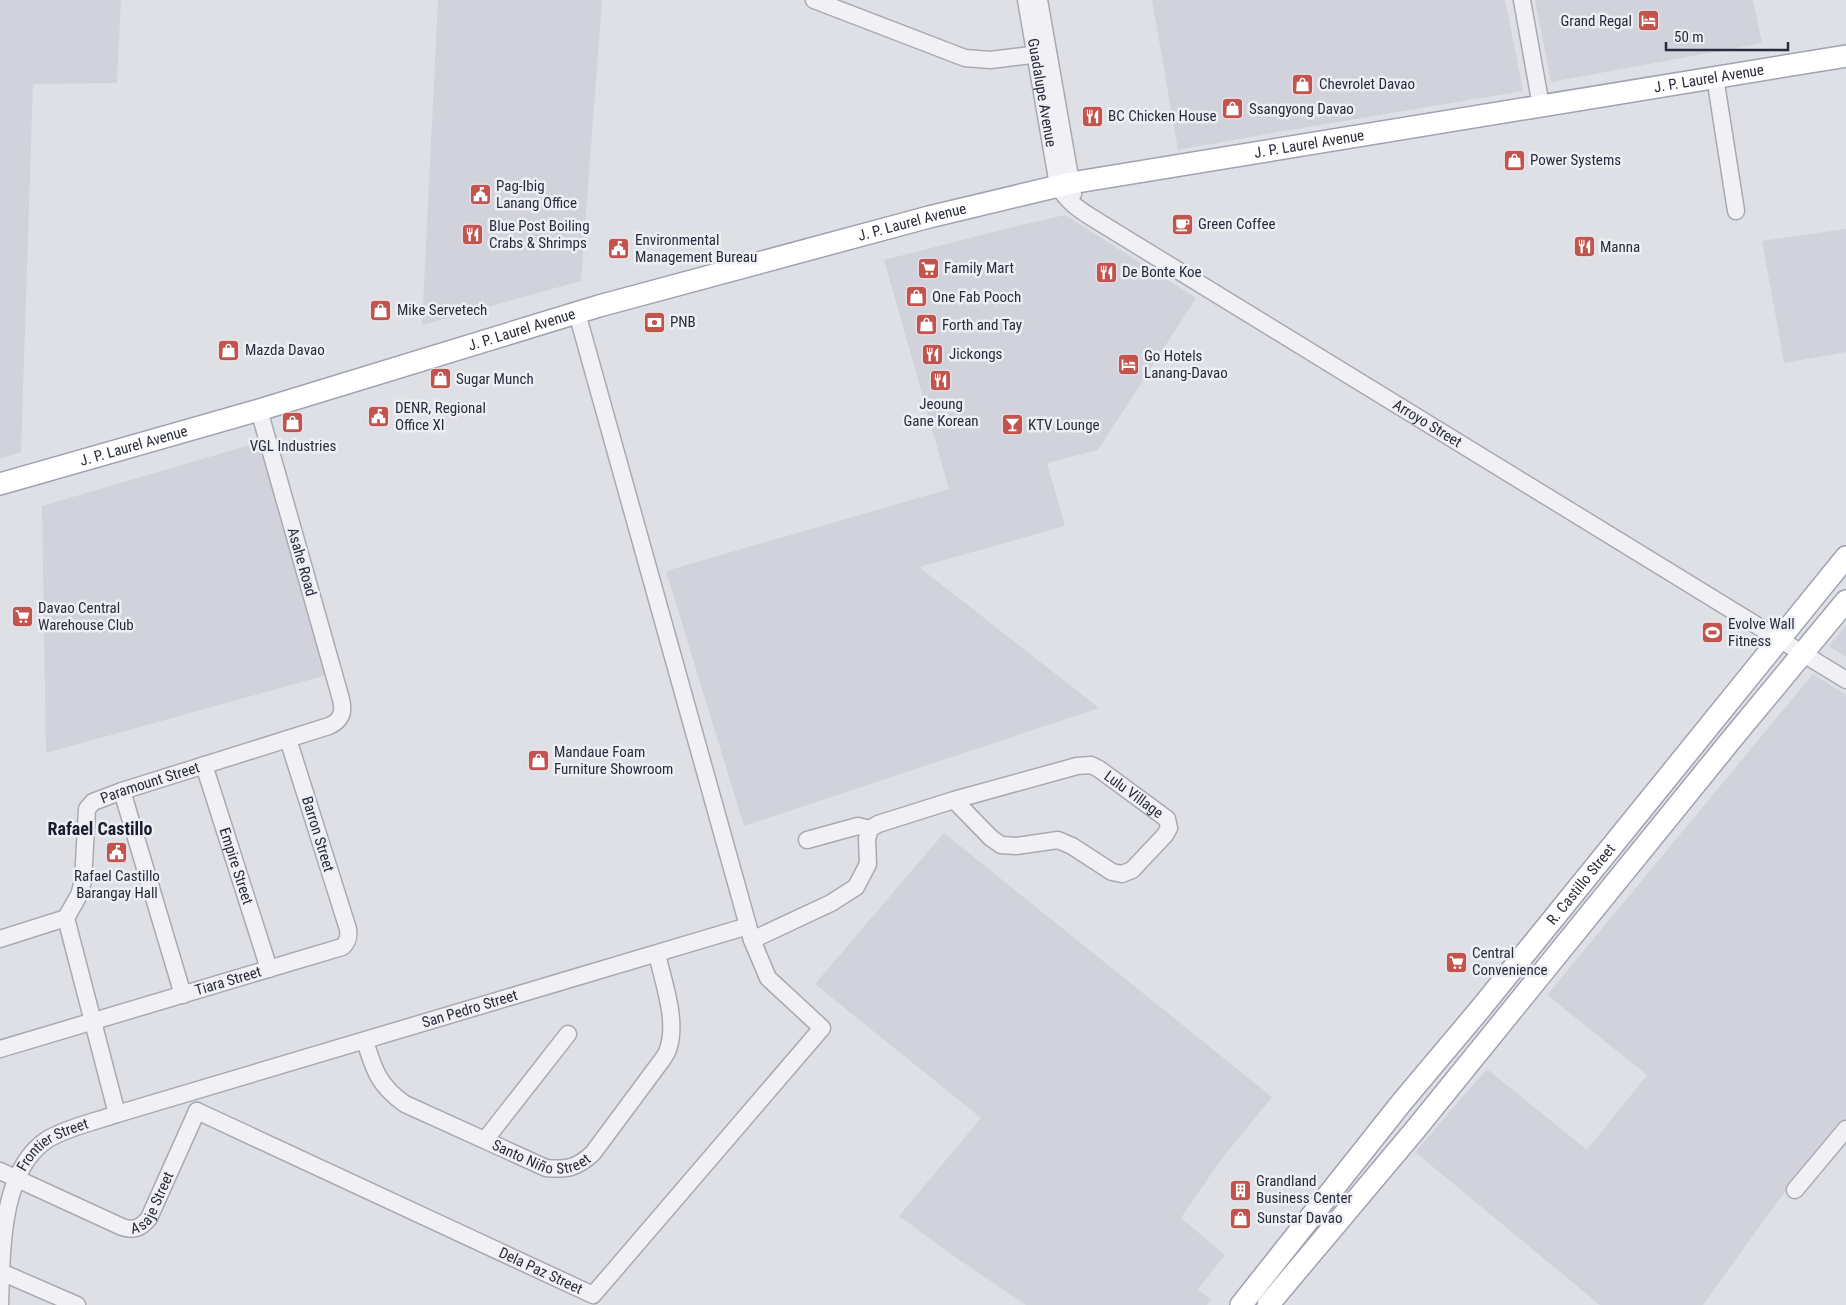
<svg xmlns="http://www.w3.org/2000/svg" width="1846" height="1305" font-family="'Roboto Condensed',sans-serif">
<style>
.built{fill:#d1d2db}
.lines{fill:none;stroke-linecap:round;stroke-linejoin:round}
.minor-casing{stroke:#a8aab3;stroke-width:19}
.major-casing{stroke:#9fa2b1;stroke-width:24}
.minor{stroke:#f1f1f5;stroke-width:16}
.major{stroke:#fff;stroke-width:21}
.labels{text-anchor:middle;stroke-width:5;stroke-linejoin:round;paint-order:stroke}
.poi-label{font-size:15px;fill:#292c3c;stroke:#eeeff4;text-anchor:start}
.street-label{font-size:15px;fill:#292c3c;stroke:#eeeff4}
.quarter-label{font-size:18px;font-weight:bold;fill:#1b1d2d;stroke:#eeeff4}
</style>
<rect width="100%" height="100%" fill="#dee0e6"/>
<g class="built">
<path d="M0,0H121L117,83L33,84L21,452L0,459Z"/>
<path d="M438,0H602L581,281L422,325Z"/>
<path d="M1152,0H1505L1523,91L1272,133L1178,150Z"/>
<path d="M1535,0H1753L1762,43L1551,82Z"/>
<path d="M1065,215L1196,298L1098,450L1047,463L1065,526L919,567L1099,708L744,826L666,571L949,489L884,260L1021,225Z"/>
<path d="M1846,229V352L1784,363L1762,241Z"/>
<path d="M260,442L327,675L46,753L42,506Z"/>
<path d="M1846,625V657L1829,646Z"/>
<path d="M1813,674L1846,695V1119L1780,1198L1703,1305H1600L1415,1152L1487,1069L1587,1150L1647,1075L1547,995Z"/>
<path d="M944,833L1272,1097L1220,1161L1181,1218L1225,1255L1198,1289L1211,1300L1207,1305H1026L952,1255L899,1216L981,1118L815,984Z"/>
</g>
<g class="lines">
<defs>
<g id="minor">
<path d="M814,0L965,58L990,60L1048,53"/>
<path id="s1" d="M1026,0L1058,185C1067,203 1083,212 1099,222L1846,680"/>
<path d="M1039,0L1073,194"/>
<path d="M1522,0L1541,106"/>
<path d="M1715,77L1736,211"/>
<path id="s2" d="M204,765L269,969"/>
<path d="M122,791L183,995"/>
<path d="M807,840L858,826L870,829"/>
<path d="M0,939L66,918"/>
<path id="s3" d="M752,940L831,903L856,887L868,864L867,839L870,829L878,824L954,800L1077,766L1091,765L1099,769L1167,819L1169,828L1165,835L1132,870L1122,874L1112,872L1072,846L1058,840L1016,846L1001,845L991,838L954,800"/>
<path id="s4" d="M365,1041C374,1070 379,1086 405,1104L546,1168C567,1170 577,1168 593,1153L662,1060C665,1056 668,1051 669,1046C677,1019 663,981 657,954"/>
<path id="s5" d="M0,1049L342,947C348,942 349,937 348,929L288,739"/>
<path id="s6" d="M197,1111L593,1295L822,1028L768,978L752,940L577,313"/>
<path id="s7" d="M117,1114L66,918L79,895L83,881L87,809L93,802L122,791L329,726C342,720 344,712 341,699L259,410"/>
<path d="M485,1140L568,1034"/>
<path id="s8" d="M0,1171L122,1227C134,1231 141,1228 149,1218L197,1111"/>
<path d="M1795,1190L1846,1129"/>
<path d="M1,1272L77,1305"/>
<path id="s9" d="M0,1304C2,1251 0,1170 48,1139C69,1127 94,1122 117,1114L748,926"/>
</g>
<g id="major">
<path id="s10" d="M0,484L259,410L599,306L929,217L1071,183L1846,56"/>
<path id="s11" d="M1241,1305L1402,1102L1481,1008L1846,557"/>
<path d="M1268,1305L1415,1130L1731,740L1846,601"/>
</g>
</defs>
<use href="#minor" class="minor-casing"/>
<use href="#major" class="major-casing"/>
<use href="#minor" class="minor"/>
<use href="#major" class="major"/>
</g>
<defs>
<symbol id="hotel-square" viewBox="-11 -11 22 22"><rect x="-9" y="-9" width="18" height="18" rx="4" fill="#c2544d" stroke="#eeeff4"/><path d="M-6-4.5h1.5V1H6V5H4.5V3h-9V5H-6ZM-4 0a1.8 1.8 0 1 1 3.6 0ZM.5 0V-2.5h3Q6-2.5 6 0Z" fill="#fff"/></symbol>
<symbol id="shop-square" viewBox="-11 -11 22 22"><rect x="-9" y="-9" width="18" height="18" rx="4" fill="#c2544d" stroke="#eeeff4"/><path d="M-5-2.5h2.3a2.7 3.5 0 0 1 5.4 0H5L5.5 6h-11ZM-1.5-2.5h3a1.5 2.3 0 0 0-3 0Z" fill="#fff"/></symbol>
<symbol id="restaurant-square" viewBox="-11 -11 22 22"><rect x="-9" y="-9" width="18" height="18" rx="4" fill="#c2544d" stroke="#eeeff4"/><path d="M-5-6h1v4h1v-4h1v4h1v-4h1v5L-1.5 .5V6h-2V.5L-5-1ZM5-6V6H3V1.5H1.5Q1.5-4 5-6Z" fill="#fff"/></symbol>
<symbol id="civic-square" viewBox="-11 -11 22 22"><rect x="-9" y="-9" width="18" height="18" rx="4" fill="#c2544d" stroke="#eeeff4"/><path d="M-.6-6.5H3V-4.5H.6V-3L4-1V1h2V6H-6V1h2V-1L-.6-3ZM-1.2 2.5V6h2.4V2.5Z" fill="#fff"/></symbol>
<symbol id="cafe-square" viewBox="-11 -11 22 22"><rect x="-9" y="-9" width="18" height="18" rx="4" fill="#c2544d" stroke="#eeeff4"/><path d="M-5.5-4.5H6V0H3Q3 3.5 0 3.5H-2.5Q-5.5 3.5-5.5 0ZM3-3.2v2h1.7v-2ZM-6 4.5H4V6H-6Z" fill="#fff"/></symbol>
<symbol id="supermarket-square" viewBox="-11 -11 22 22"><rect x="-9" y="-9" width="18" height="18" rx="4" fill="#c2544d" stroke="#eeeff4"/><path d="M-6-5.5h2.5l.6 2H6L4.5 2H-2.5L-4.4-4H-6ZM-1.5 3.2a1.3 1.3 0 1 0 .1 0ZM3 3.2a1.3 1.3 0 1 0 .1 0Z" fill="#fff"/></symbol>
<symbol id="bank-square" viewBox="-11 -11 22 22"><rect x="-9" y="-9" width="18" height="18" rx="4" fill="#c2544d" stroke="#eeeff4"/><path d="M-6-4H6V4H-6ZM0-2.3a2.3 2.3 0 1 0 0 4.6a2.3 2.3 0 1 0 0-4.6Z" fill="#fff"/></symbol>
<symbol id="bar-square" viewBox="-11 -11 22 22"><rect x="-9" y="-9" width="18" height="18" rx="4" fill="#c2544d" stroke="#eeeff4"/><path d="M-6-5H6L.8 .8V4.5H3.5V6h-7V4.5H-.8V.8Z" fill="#fff"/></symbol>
<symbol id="stadium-square" viewBox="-11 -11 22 22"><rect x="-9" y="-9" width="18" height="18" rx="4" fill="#c2544d" stroke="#eeeff4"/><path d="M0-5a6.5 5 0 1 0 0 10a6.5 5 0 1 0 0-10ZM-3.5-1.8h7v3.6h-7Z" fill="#fff"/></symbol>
<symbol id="building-square" viewBox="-11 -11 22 22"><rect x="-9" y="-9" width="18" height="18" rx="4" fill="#c2544d" stroke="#eeeff4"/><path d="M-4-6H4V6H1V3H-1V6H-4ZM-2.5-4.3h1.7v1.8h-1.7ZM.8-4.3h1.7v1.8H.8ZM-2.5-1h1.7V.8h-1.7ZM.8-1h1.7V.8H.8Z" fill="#fff"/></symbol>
</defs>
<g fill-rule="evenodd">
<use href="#hotel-square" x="1636" y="8" width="25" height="25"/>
<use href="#shop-square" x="1290" y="72" width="25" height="25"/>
<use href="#shop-square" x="1220" y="96" width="25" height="25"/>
<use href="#restaurant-square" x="1080" y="104" width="25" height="25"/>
<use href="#shop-square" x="1502" y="148" width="25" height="25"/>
<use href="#civic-square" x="468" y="182" width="25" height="25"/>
<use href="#cafe-square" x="1170" y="212" width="25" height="25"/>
<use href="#restaurant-square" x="460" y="222" width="25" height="25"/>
<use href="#restaurant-square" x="1572" y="234" width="25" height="25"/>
<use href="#civic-square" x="606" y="236" width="25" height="25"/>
<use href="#supermarket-square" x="916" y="256" width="25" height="25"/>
<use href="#restaurant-square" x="1094" y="260" width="25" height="25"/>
<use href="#shop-square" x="904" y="284" width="25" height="25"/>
<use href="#shop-square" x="368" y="298" width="25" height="25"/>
<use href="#bank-square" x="642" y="310" width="25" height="25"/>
<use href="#shop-square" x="914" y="312" width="25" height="25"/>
<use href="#shop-square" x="216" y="338" width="25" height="25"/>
<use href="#restaurant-square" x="920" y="342" width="25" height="25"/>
<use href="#hotel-square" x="1116" y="352" width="25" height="25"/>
<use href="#shop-square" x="428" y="366" width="25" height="25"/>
<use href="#restaurant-square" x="928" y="368" width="25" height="25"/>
<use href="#civic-square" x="366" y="404" width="25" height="25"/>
<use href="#shop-square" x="280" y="410" width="25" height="25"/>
<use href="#bar-square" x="1000" y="412" width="25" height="25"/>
<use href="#supermarket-square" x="10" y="604" width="25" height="25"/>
<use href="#stadium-square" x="1700" y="620" width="25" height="25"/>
<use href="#shop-square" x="526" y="748" width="25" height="25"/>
<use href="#civic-square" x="104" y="840" width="25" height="25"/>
<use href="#supermarket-square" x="1444" y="950" width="25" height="25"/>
<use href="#building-square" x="1228" y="1178" width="25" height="25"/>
<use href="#shop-square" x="1228" y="1206" width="25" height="25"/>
</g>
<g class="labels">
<g class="poi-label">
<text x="1632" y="26" text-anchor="end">Grand Regal</text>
<text x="1319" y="89">Chevrolet Davao</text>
<text x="1249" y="114">Ssangyong Davao</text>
<text x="1108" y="121">BC Chicken House</text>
<text x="1530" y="165">Power Systems</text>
<text x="496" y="191">Pag-Ibig<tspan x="496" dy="17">Lanang Office</tspan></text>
<text x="1198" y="229">Green Coffee</text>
<text x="489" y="231">Blue Post Boiling<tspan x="489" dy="17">Crabs &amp; Shrimps</tspan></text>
<text x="635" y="245">Environmental<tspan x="635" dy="17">Management Bureau</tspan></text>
<text x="1600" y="252">Manna</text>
<text x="944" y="273">Family Mart</text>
<text x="1122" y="277">De Bonte Koe</text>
<text x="932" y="302">One Fab Pooch</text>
<text x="397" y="315">Mike Servetech</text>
<text x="670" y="327">PNB</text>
<text x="942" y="330">Forth and Tay</text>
<text x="245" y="355">Mazda Davao</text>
<text x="949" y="359">Jickongs</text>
<text x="1144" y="361">Go Hotels<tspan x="1144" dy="17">Lanang-Davao</tspan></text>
<text x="456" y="384">Sugar Munch</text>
<text x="941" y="409" text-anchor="middle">Jeoung<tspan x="941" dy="17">Gane Korean</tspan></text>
<text x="395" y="413">DENR, Regional<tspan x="395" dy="17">Office XI</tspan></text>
<text x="1028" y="430">KTV Lounge</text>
<text x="293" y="451" text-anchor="middle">VGL Industries</text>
<text x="38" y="613">Davao Central<tspan x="38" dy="17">Warehouse Club</tspan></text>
<text x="1728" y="629">Evolve Wall<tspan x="1728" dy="17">Fitness</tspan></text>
<text x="554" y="757">Mandaue Foam<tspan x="554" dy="17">Furniture Showroom</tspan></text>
<text x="117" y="881" text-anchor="middle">Rafael Castillo<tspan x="117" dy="17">Barangay Hall</tspan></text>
<text x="1472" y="958">Central<tspan x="1472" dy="17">Convenience</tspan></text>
<text x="1256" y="1186">Grandland<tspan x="1256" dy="17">Business Center</tspan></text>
<text x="1257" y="1223">Sunstar Davao</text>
</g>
<g class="street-label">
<text dy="5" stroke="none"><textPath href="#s10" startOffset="1759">J. P. Laurel Avenue</textPath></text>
<text dy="5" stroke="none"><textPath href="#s1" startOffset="94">Guadalupe Avenue</textPath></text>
<text dy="5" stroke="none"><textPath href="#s10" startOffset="1354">J. P. Laurel Avenue</textPath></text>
<text dy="5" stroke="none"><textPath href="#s10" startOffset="949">J. P. Laurel Avenue</textPath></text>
<text dy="5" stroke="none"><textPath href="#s10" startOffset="544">J. P. Laurel Avenue</textPath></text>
<text dy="5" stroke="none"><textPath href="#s1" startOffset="629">Arroyo Street</textPath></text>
<text dy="5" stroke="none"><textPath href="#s10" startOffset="139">J. P. Laurel Avenue</textPath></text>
<text transform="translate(302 562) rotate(74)" y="5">Asahe Road</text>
<text dy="5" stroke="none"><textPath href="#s7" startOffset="385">Paramount Street</textPath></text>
<text dy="5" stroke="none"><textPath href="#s3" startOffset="461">Lulu Village</textPath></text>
<text transform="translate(318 834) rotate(73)" y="5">Barron Street</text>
<text dy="5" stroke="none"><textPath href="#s2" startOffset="106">Empire Street</textPath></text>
<text dy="5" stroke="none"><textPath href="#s11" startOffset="541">R. Castillo Street</textPath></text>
<text dy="5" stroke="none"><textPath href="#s5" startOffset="238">Tiara Street</textPath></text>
<text dy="5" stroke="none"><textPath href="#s9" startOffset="620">San Pedro Street</textPath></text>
<text dy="5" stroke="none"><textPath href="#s4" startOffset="225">Santo Niño Street</textPath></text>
<text dy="5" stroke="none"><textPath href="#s9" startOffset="179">Frontier Street</textPath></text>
<text dy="5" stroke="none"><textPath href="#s8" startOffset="179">Asaje Street</textPath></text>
<text dy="5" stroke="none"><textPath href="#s6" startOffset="379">Dela Paz Street</textPath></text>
</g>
<g class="quarter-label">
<text x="100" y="835">Rafael Castillo</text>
</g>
</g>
<path d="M1666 42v8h122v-8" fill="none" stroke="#292c3c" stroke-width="2.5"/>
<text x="1674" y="42" font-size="15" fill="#292c3c" stroke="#eeeff4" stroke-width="4" paint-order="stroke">50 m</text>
</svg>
